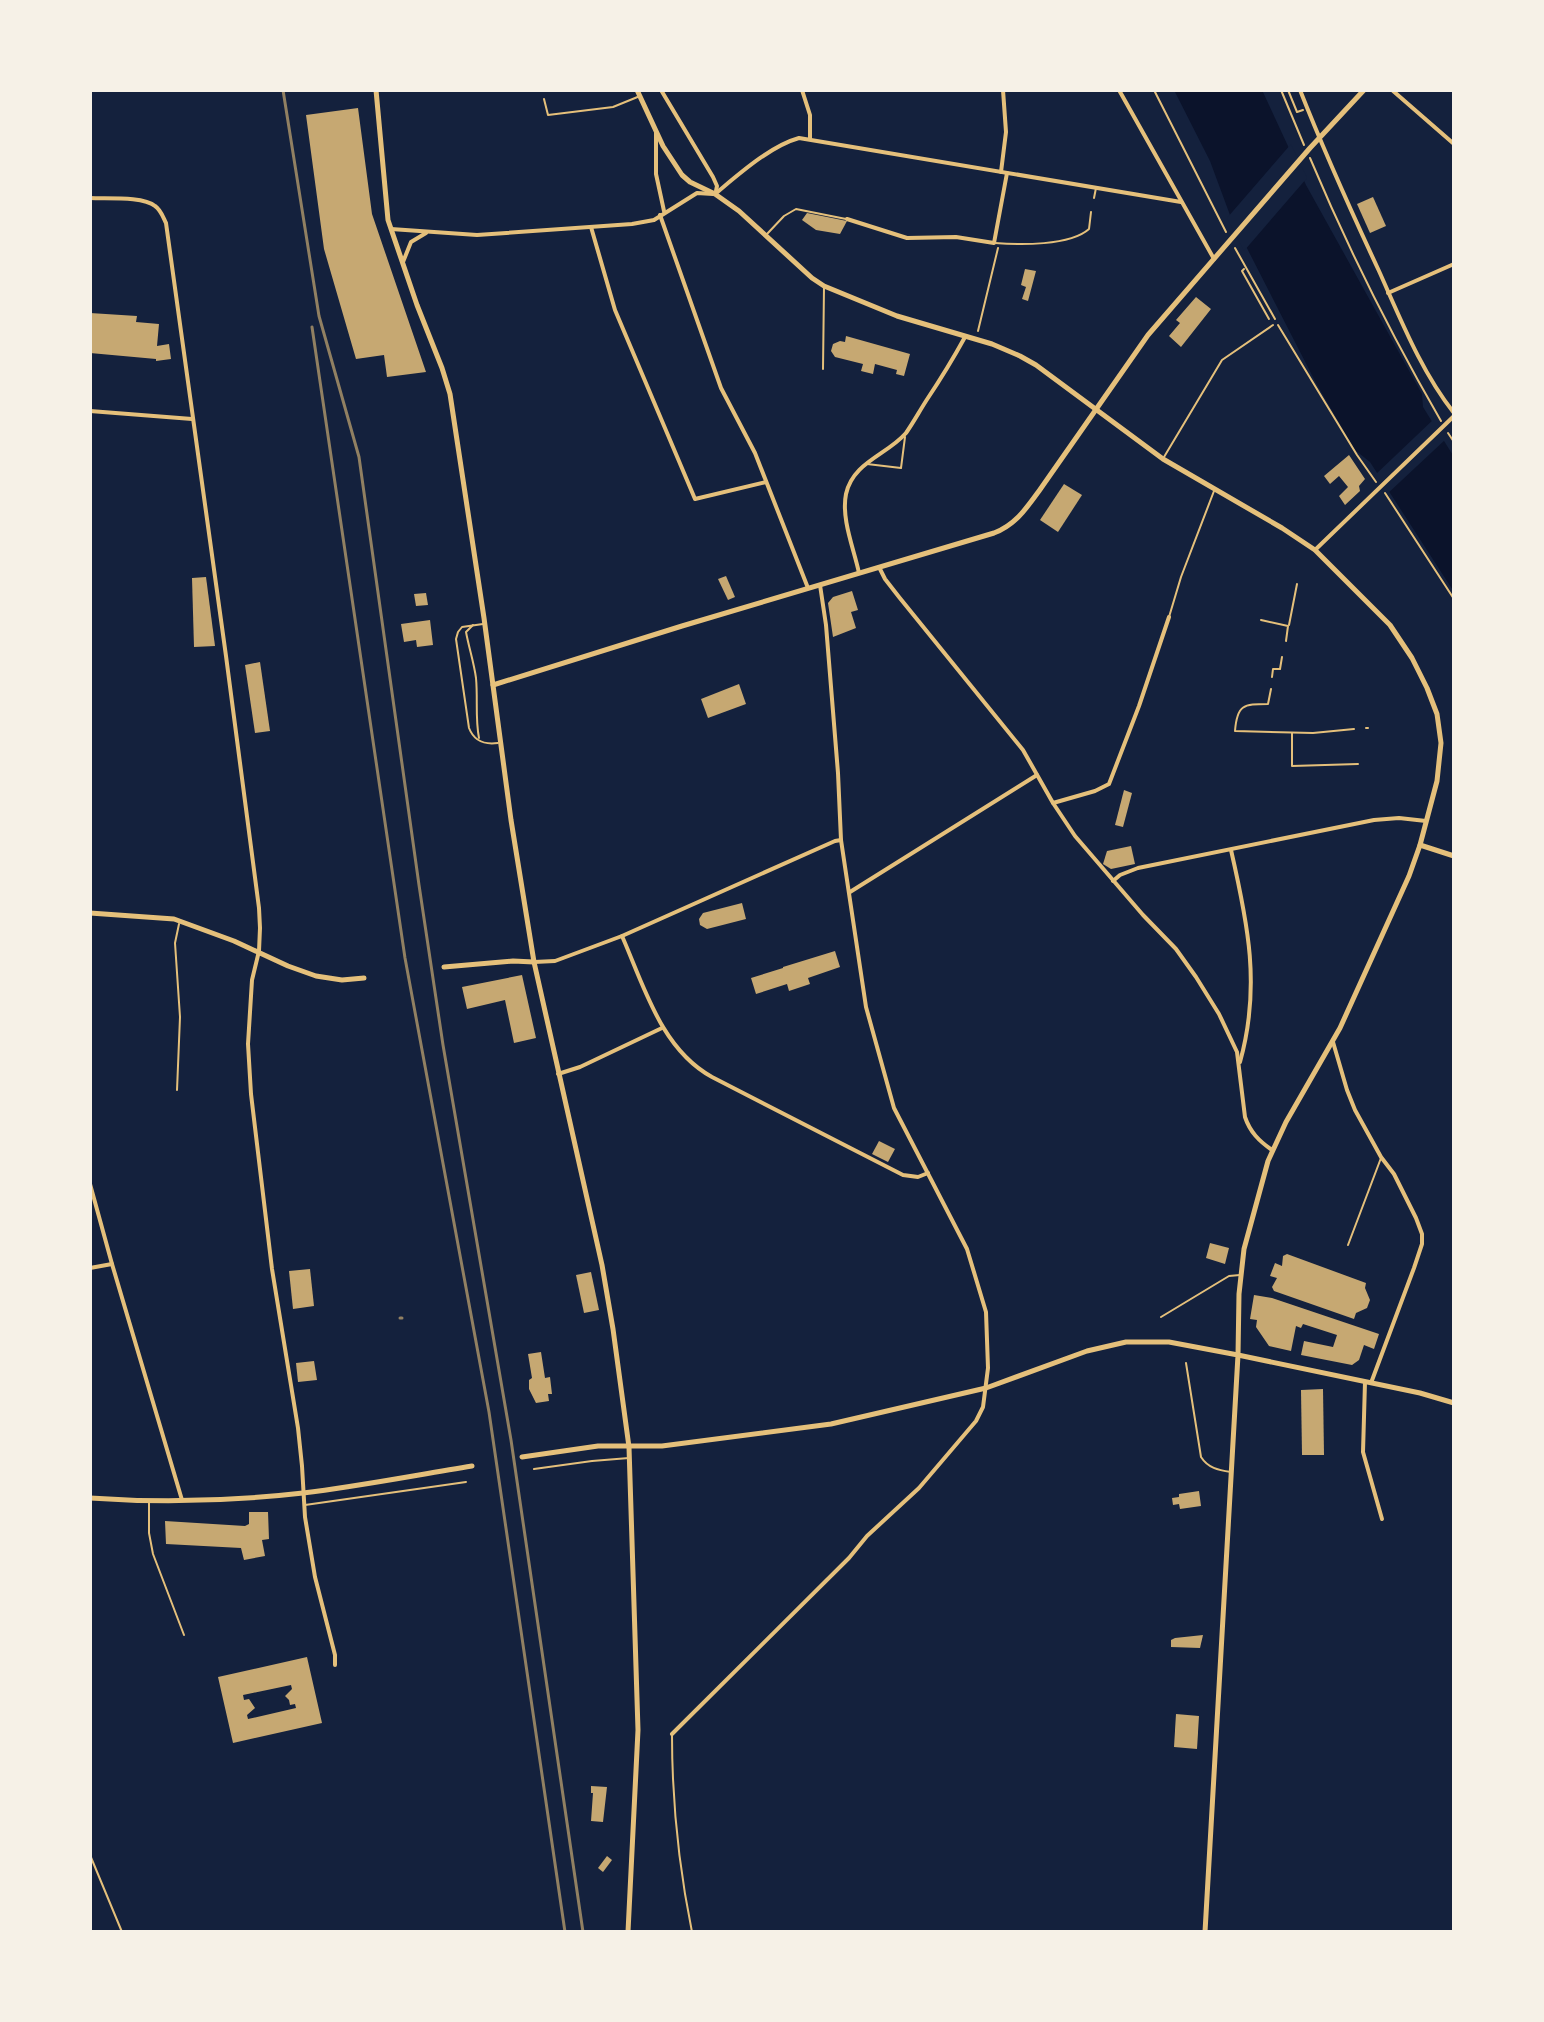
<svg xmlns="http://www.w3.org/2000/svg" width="1544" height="2022" font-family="Rubik,sans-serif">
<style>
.water{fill:#0b132b}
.pier{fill:#14213d}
.building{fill:#c6a872;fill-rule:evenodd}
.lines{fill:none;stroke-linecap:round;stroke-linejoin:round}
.path{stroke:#e5c07b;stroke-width:2}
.service{stroke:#e5c07b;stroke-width:2}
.minor{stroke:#e5c07b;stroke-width:4}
.tertiary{stroke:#e5c07b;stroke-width:5}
.secondary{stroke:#e5c07b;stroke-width:5}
.rail{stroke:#918062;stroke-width:3}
</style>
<rect width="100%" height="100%" fill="#14213d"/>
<path class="water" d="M1174,90H1262L1306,185L1422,394L1423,407L1454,457V592L1370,462L1355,450L1316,383L1230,215L1210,161Z"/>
<g class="pier">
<path d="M1291,144L1307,178L1244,251L1227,218Z"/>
<path d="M1435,418L1447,438L1386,495L1374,476Z"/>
</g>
<g class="building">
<path d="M358,108L372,214L426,372L387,377L384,355L356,359L324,249L306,115Z"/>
<path d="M1373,197L1386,226L1370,233L1357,204Z"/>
<path d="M807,213L847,221L840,234L816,230L802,220Z"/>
<path d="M1025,269L1036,271L1028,301L1022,299L1026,287L1021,285Z"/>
<path d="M1196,297L1211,309L1181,347L1169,336L1180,323L1176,320Z"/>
<path d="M90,313L137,316L136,322L159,324L157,346L169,344L171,359L156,361V359L90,353Z"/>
<path d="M846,336L910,354L904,376L896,374L897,370L875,364L873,374L861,371L863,364L835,357L831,351L833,344L840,341L845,342Z"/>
<path d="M1349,455L1365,479L1359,486L1360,491L1345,505L1339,496L1348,487L1339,476L1330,484L1324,476Z"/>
<path d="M1064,484L1082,495L1058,532L1040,520Z"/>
<path d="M726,576L735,597L728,600L718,579Z"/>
<path d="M206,577L215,646L194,647L192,578Z"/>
<path d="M852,591L858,610L851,612L856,628L833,637L828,603L833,597Z"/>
<path d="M426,593L428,605L416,606L414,594Z"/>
<path d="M430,620L433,645L417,647L416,640L404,642L401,624Z"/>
<path d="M260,662L270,731L255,733L245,665Z"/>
<path d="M739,684L746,704L708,718L701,699Z"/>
<path d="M1124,790L1132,793L1123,827L1115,825Z"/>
<path d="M1131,846L1135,864L1111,869L1103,864L1107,851Z"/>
<path d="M742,903L746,919L707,929L700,925L699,919L703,913Z"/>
<path d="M835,951L840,967L808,978L810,984L789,991L787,984L756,994L751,978L783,968V967Z"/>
<path d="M522,975L536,1038L514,1043L505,1000L467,1009L462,987Z"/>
<path d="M879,1141L895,1149L888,1162L872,1154Z"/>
<path d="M1210,1243L1229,1248L1225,1264L1206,1258Z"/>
<path d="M1287,1254L1366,1283L1365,1288L1370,1300L1367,1308L1356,1313L1354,1319L1274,1291L1272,1287L1277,1278L1270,1276L1275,1263L1282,1266L1283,1256Z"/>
<path d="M310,1269L314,1306L293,1309L289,1271Z"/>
<path d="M591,1272L599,1310L584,1313L576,1275Z"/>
<path d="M1254,1295L1272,1298L1379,1334L1374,1349L1364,1345L1359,1360L1352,1365L1301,1355L1304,1341L1333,1347L1337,1335L1303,1324L1301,1328L1296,1326L1291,1351L1269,1346L1256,1327L1257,1320L1250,1319Z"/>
<path d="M541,1352L545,1378L550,1377L552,1394H548L549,1401L536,1403L529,1389V1380L532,1378L528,1354Z"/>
<path d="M314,1361L317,1380L298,1382L296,1363Z"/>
<path d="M1323,1389L1324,1455H1302L1301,1390Z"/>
<path d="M1199,1491L1201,1506L1180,1509L1179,1504L1173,1505L1172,1498L1179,1497V1494Z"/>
<path d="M249,1512H268L269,1539L262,1540L265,1556L244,1560L241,1548L166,1544L165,1521L245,1526L249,1524Z"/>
<path d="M1203,1635L1200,1648L1171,1647V1640L1175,1638Z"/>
<path d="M307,1657L322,1723L233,1743L218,1677ZM291,1685L292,1689L285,1696L289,1700L290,1705L295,1704L296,1708L248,1719L247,1715L255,1708L249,1699L244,1700L243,1695Z"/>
<path d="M1176,1714L1199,1716L1197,1749L1174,1747Z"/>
<path d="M591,1786L607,1787L603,1822L591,1821L593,1793H591Z"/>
<path d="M607,1856L612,1860L603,1872L598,1868Z"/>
</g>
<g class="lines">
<g class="path">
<path d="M1154,90L1226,232"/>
<path d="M1281,90L1304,145"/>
<path d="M1288,90L1297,112L1303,110"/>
<path d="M1310,158C1347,246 1393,338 1441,421"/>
<path d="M1235,248L1275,319"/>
<path d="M1244,269L1242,271L1269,319"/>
<path d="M1278,325L1357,455L1376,482"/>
<path d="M978,331L998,248"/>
<path d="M1448,433L1454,442"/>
<path d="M1385,493L1454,599"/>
<path d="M1261,620L1288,626L1286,641"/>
<path d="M1289,625L1297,584"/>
<path d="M1272,677L1273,669H1280L1282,657"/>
<path d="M1271,689L1268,704C1243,704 1237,705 1235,731L1313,733L1354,729"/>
<path d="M1366,728H1368"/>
<path d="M1292,733V766L1358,764"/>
<path d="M90,1855L122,1932"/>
</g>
<g class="service">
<path d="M544,99L548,115L613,107L640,96"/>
<path d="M1094,198L1096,188"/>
<path d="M767,234L784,216L796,209L846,219"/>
<path d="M995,243C1019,245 1070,246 1089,229L1091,212"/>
<path d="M823,369L824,287"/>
<path d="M1164,457L1222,360L1273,325"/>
<path d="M867,464L901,468L905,437"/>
<path d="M1169,617L1181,577L1214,491"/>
<path d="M483,624L462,627L458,632L456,639L469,728C474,741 484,745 498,743"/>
<path d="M473,625L466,632C469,648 474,663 476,678C478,699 475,718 479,738"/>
<path d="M177,1090L180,1017L175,943L179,924"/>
<path d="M1348,1245L1381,1158"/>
<path d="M1161,1317L1229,1276L1240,1275"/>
<path d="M1186,1363L1201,1457C1208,1468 1218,1470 1231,1472"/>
<path d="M534,1469L592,1461L629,1458"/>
<path d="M149,1502V1533L153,1554L184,1635"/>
<path d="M305,1505L466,1482"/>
<path d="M672,1735C672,1800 679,1868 692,1932"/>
</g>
<g class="minor">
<path d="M661,90L713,177L717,186L716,191"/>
<path d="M802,90L810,115V139"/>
<path d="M1119,90L1214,259"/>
<path d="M1300,90C1324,151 1351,211 1379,271C1401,320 1421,371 1454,413"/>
<path d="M1392,90L1454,144"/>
<path d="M656,133V174L664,211"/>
<path d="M1001,172L1006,132L1003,90"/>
<path d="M715,194C738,175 770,146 799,138L1181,202"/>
<path d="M90,198C106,199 143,196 155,206C161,210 163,217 166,223L226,656L259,908L260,928L259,951L252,980L248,1044L251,1094L272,1269L298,1428L302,1466L305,1517L315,1577L335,1655V1665"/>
<path d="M660,215L721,388L755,453L808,588"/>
<path d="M847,219L907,238L956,237L994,243L1007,173"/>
<path d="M591,227L615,310L695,499L766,482"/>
<path d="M391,229L477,235L632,224L654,220L697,193L713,194"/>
<path d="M403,262L411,242L426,233"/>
<path d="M1388,293L1454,264"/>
<path d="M90,411L192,419"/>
<path d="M1315,550L1454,416"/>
<path d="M879,567L885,579L899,597L1023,750L1053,803L1075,836L1143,915L1176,949L1196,977L1219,1014L1237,1052L1245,1117C1250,1132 1259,1141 1272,1150"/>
<path d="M859,573C854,549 841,519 846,494C853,462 887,455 906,433C913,423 919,412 926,401C940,380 953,359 965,337"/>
<path d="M1053,803L1095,791L1109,784L1139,706L1169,617"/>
<path d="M1231,850C1248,924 1261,987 1240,1062"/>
<path d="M1113,881L1120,875L1138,868L1374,820L1399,818L1426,821"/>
<path d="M850,892L1037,775"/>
<path d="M622,936C644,986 661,1049 712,1077L903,1175L918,1177L928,1173"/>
<path d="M534,962L555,961L622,936L835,841L841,840"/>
<path d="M1333,1042L1347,1090L1355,1110L1381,1157L1394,1174L1416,1218L1422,1234V1244L1414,1268L1371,1383"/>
<path d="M558,1074L580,1067L662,1028"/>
<path d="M90,1184L112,1264L182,1500"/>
<path d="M90,1268L112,1264"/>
<path d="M1365,1382L1363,1452L1382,1519"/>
<path d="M672,1734L849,1558L867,1536L919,1488L976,1421L983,1407L988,1368L986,1312L967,1249L894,1108L866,1007L841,840L838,773L826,625L820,585"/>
</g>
<g class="tertiary">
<path d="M376,90L388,220L417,305L442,368L450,394L484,618L511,820L534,962L602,1265L613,1329L629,1447L638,1730L628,1932"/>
<path d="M637,90L663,146L682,175L690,182L715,194L739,211L812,278L824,286L897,316L992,344L1020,356L1036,365L1163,459L1282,528L1315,550L1390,625L1412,658L1427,688L1437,714L1441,743L1437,781L1420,845L1409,876L1340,1028L1286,1122L1268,1161L1244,1249L1239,1294L1238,1355L1420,1393L1454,1403"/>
<path d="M493,685L682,626L994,533C1015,525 1026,509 1039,491L1148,335L1310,148L1364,90"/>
<path d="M1420,845L1454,856"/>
<path d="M90,913L174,919L234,941L288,966L316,976L342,980L364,978"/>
<path d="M444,967L513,961L534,962"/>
</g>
<g class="secondary">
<path d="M522,1457L598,1446H662L831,1424L986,1388L1087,1351L1126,1342H1169L1238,1355L1205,1932"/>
<path d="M90,1498C160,1503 233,1501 303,1493C360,1486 416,1475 472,1466"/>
</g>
<g class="rail">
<path d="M283,90L319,316L359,457L419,885L443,1045L511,1440L583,1932"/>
<path d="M312,327L405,958L489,1412L565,1932"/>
<path d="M400,1318H402"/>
</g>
</g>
<rect width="1544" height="2022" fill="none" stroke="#f6f1e7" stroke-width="184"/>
</svg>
